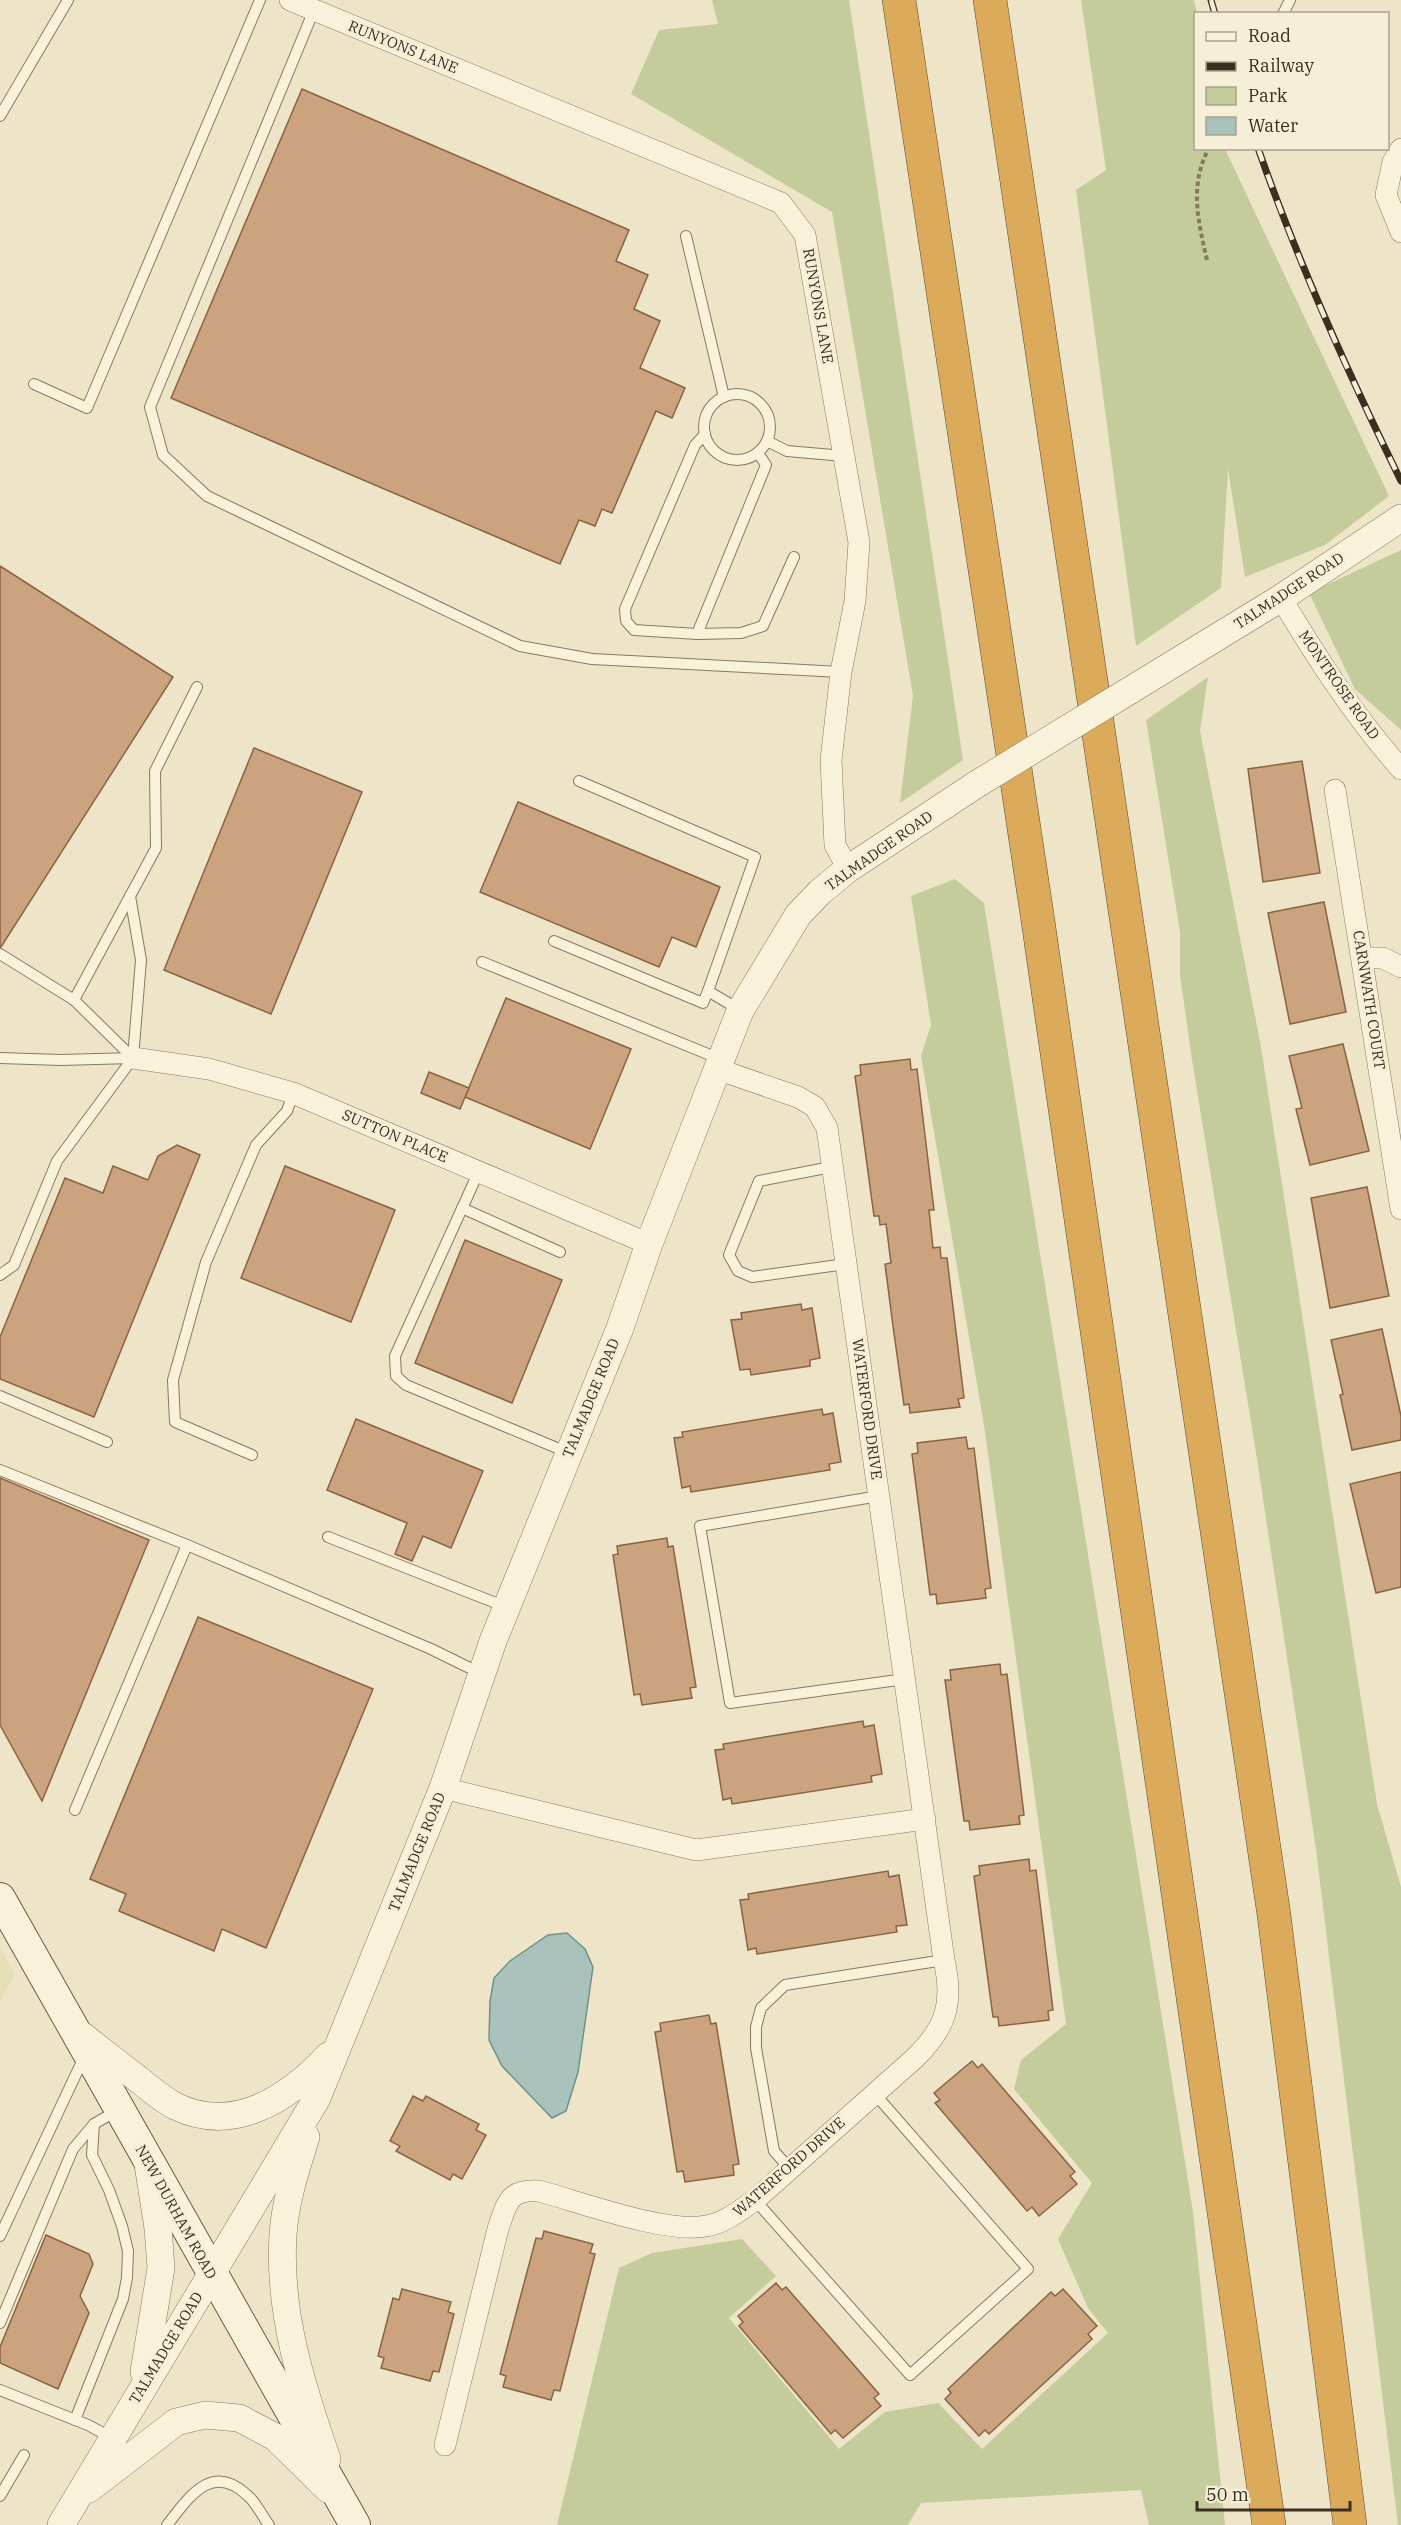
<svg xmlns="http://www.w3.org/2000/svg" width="1401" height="2525" font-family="'IBM Plex Serif',serif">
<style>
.farmland{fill:#e4dfb5}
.green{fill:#c4cc9b}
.water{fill:#a9c2bc;stroke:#6f918b;stroke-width:1.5}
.building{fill:#cba37e;stroke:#896343;stroke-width:1.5}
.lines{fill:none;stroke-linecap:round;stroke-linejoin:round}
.service-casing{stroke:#8a785d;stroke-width:12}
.minor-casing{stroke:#8a785d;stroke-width:22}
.tertiary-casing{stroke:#8a785d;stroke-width:28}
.secondary-casing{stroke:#6c5940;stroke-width:32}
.motorway-casing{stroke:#584631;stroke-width:34}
.path{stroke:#8a785d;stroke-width:4;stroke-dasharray:4.5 3;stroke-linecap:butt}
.service{stroke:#f9f2db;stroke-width:10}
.minor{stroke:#f9f2db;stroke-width:21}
.tertiary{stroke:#f9f2db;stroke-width:27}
.secondary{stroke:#f9f2db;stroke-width:30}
.motorway{stroke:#dbab5b;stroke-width:33}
.rail-casing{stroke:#3b2f20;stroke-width:7}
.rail{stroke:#f5efd7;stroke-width:4.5;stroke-dasharray:14;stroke-linecap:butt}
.tertiary-bridge-casing{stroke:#8a785d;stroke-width:28;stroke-linecap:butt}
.tertiary-bridge{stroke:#f9f2db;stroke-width:27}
.labels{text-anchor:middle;stroke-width:6;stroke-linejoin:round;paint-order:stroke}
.street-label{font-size:15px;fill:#3b2f20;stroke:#f5efd7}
</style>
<rect width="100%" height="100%" fill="#eee5c8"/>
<path class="farmland" d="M0,1947L15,1974L0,2002Z"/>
<g class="green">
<path d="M712,0H849L963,760L900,803L913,696L832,212L631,94L659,30L718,24Z"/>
<path d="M1081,0H1194L1197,13L1196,148L1225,149L1389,496L1325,545L1245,577L1228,469L1221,588L1136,646L1076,190L1106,170Z"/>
<path d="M1401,550V730L1355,689L1309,593Z"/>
<path d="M1208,677L1200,731L1261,1047L1377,1804L1401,1887V2525H1398L1316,1849L1257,1459L1192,1060L1180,975V932L1146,720Z"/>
<path d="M955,879L984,903L1193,2212L1225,2525H1149L1141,2490L921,2503L908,2525H557L619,2268L652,2253L742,2239L776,2276L729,2318L839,2449L885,2412L938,2403L982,2449L1108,2333L1088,2308L1058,2239L1092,2183L1014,2089L1021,2060L1066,2024L984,1425L921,1056L931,1025L911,896Z"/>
</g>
<path class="water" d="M567,1933L585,1949L593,1967L578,2072L566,2111L552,2118L502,2066L489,2040L490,2001L494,1978L510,1961L548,1935Z"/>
<g class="building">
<path d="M302,89L629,230L616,261L648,275L634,309L660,321L640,368L685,388L672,418L656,411L612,513L602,509L595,526L579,520L560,564L171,398Z"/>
<path d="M0,566L173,677L1,947H0Z"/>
<path d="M254,748L362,792L271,1014L164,970Z"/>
<path d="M1302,761L1320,873L1263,882L1248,769Z"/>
<path d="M518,802L720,887L696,947L672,937L659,967L480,892Z"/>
<path d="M1324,902L1346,1012L1290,1024L1268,913Z"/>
<path d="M506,998L631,1049L590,1149L465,1097Z"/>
<path d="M1343,1044L1369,1151L1310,1165L1296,1109L1302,1108L1289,1056Z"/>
<path d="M910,1059L911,1070L917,1069L934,1210H929L933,1248L940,1247L941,1258H947L964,1398L958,1399L960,1407L910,1413L909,1404L904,1405L893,1326L885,1264L891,1263L886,1224L880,1225L879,1216H874L855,1076L861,1075L860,1065Z"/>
<path d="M429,1072L469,1088L460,1109L421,1093Z"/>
<path d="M177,1145L200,1155L94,1417L0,1379V1337L65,1178L103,1193L113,1166L148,1180L158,1156Z"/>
<path d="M285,1166L395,1210L351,1322L241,1278Z"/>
<path d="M1367,1187L1389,1296L1330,1308L1311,1198Z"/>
<path d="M465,1240L562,1280L512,1403L415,1363Z"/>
<path d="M801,1304L802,1310L812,1308L820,1358L810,1360V1366L751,1375L750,1369L740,1370L731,1320L742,1319L741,1313Z"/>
<path d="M1382,1329L1401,1416V1440L1352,1450L1340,1395L1343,1394L1331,1340Z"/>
<path d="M822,1409L823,1415L833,1413L841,1462L829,1464L830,1470L691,1492L690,1486L682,1488L674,1438L683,1437L682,1432Z"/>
<path d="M356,1419L483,1471L451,1548L423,1536L412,1561L395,1554L407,1523L327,1490Z"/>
<path d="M966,1437L968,1449L974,1448L991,1588L985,1589L986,1598L937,1604L936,1594L930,1595L912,1454L918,1453L917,1443Z"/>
<path d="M1401,1472V1587L1376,1593L1350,1484Z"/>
<path d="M0,1478L149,1540L42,1801L0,1725Z"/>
<path d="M667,1538L668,1547L673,1546L696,1687L690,1688L692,1698L642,1705L640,1694L634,1695L613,1555L618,1554L617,1546Z"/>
<path d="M198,1617L373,1689L266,1948L222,1929L214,1951L119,1911L126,1894L90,1879Z"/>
<path d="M1000,1664L1001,1675L1007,1674L1024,1815L1019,1816L1020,1824L970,1830L969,1821H964L945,1680H951L950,1670Z"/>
<path d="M863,1721L864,1727L874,1725L882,1774L871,1776L872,1782L732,1804L731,1798L723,1800L715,1750L724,1749L723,1744Z"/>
<path d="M1029,1859L1030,1871L1036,1870L1053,2010L1048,2011L1049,2020L999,2026L998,2017H993L974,1876L980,1875L979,1866Z"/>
<path d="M888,1871L889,1877L899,1875L907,1925L896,1926L897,1932L757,1954L756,1948L748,1950L740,1900L749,1899L748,1894Z"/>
<path d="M709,2015L711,2024L716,2023L739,2164L733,2165L734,2175L685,2182L683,2171L677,2172L655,2032L661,2031L660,2023Z"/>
<path d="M972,2061L978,2068L982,2064L1075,2172L1070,2176L1077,2184L1039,2216L1032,2207L1027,2211L935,2103L940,2100L934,2093Z"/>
<path d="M413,2096L423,2101L426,2096L479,2124L476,2130L486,2135L462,2179L453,2174L450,2180L396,2151L400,2146L390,2141Z"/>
<path d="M544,2231L593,2244L590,2253L595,2254L560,2391L554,2390L551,2400L503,2387L506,2376L500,2374L536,2238L542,2239Z"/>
<path d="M46,2235L89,2254L93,2264L80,2296L89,2313L58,2389L0,2363V2347Z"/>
<path d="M776,2283L782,2290L786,2287L879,2394L874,2398L881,2406L843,2438L835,2430L831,2434L739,2326L743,2322L738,2316Z"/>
<path d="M402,2289L451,2302L448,2312L454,2314L439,2372L433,2371L430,2381L381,2368L384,2358L378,2356L393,2298L399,2300Z"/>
<path d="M1063,2289L1097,2326L1088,2334L1092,2339L989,2434L985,2430L979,2436L945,2399L951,2393L948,2389L1051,2292L1055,2296Z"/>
</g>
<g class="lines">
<defs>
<g id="service">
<path d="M314,10L150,407L163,455L207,496L520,646L592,659L841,672"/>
<path d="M1283,14L1290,0"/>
<path d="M0,116L68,0"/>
<path d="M686,236L724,397"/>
<path d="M34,384L87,408L260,0"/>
<circle cx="737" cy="427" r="33"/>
<path d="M705,434L695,445L625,609L626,621L634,630L697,634L766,465L758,453"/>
<path d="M767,441L787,451L844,456"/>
<path d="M697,634L741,633L763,626L794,557"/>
<path d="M579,781L755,857L708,991L740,1010"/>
<path d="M554,941L703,1003L708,991"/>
<path d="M0,954L74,1000L133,1058"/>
<path d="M482,962L720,1059"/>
<path d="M74,1000L156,848L155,771L197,687"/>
<path d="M0,1058L61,1060L133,1058"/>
<path d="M831,1167L759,1181L729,1255L738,1271L752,1277L846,1264"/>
<path d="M479,1171L395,1356L396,1376L406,1385L569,1453"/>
<path d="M462,1208L560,1252"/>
<path d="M0,1275L14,1265L57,1161L133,1058L141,960L130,896"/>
<path d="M0,1396L107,1442"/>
<path d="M252,1455L175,1422L173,1380L206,1262L256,1145L287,1111L293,1093"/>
<path d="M0,1470L187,1545L431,1649L480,1673"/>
<path d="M879,1496L700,1526L730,1703L905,1679"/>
<path d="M328,1537L506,1607"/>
<path d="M75,1810L187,1545"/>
<path d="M790,2169L774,2151L756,2048V2027L761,2008L785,1985L944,1960"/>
<path d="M755,2200L910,2375L1028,2269L875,2094"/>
<path d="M0,2236L85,2055"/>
<path d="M0,2323L73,2149L94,2124L118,2110"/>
<path d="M0,2390L88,2425L112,2438"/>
<path d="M75,2420L123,2299L127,2278L128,2251L122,2226L109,2190L92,2155L94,2124"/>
<path d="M0,2496L24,2455"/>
<path d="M167,2525C188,2499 211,2461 247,2495C256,2502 262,2516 269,2525"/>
</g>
<g id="minor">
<path d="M290,0L781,203L805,235L859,542L855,601L841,672L831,760L835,845L848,869"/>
<path d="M1401,149L1393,162L1386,195L1401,232"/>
<path d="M1281,598C1317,658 1354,716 1401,769"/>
<path d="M1335,790L1401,1209"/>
<path d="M1363,958H1383L1401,967"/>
<path d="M133,1058L209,1069L293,1093L649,1244"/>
<path d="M443,1788L696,1850L925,1819"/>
<path d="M445,2445L498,2229C507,2203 508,2189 539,2191C580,2202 667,2234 706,2226C725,2223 739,2211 755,2200L915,2058C946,2028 954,2003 944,1960L827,1128L815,1107L798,1097L717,1069"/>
</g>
<g id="tertiary">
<path d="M1129,691L1281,598L1401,518"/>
<path d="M76,2031C97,2047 117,2063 138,2079C149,2088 162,2099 175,2106C234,2135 289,2098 328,2056"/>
<path d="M306,2137C296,2169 285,2202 283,2235C278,2313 302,2387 327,2459"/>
<path d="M144,2372L161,2268L158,2228L148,2164"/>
<path d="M89,2489L176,2422L205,2415L239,2418L275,2437L328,2489"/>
<path d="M61,2525L317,2098L443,1788L493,1641L620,1328L649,1244L740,1011L798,915L820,892L848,869L977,784"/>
</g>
<path id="secondary" d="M0,1898L355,2525"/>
<g id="motorway">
<path d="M899,0L1038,921L1269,2525"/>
<path d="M990,0L1274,1915L1350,2525"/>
</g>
</defs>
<use href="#service" class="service-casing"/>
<use href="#minor" class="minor-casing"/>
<use href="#tertiary" class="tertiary-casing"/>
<use href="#secondary" class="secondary-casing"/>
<use href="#motorway" class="motorway-casing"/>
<path class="path" d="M1207,260C1198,221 1189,185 1209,148"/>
<use href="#service" class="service"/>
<use href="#minor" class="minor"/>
<use href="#tertiary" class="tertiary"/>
<use href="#secondary" class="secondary"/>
<use href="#motorway" class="motorway"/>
<defs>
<g id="rail">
<path d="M1211,0L1215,14"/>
<path d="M1258,148C1298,263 1348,373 1401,481"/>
</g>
</defs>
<use href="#rail" class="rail-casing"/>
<use href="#rail" class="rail"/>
<defs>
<path id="tertiary-bridge" d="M977,784L1129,691"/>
</defs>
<use href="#tertiary-bridge" class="tertiary-bridge-casing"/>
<use href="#tertiary-bridge" class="tertiary-bridge"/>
</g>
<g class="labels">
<g class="street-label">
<text transform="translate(403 47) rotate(22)" y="5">RUNYONS LANE</text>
<text transform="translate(818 306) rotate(80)" y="5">RUNYONS LANE</text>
<text transform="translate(1289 591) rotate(-33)" y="5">TALMADGE ROAD</text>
<text transform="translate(1339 685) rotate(55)" y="5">MONTROSE ROAD</text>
<text transform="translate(879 851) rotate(-35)" y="5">TALMADGE ROAD</text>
<text transform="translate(1369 1000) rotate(81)" y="5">CARNWATH COURT</text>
<text transform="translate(395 1136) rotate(23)" y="5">SUTTON PLACE</text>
<text transform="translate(591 1398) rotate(-68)" y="5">TALMADGE ROAD</text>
<text transform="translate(867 1409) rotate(82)" y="5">WATERFORD DRIVE</text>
<text transform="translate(417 1852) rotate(-68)" y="5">TALMADGE ROAD</text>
<text transform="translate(789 2167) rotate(-41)" y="5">WATERFORD DRIVE</text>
<text transform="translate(176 2212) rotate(61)" y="5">NEW DURHAM ROAD</text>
<text transform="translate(166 2348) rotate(-59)" y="5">TALMADGE ROAD</text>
</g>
</g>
<rect x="1194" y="12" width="195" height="138" fill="#f5efd7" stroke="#aba28e" stroke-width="1.5"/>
<rect x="1206" y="32" width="30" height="9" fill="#f9f2db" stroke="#aba28e" stroke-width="1.5"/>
<text x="1248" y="42" font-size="18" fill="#3b2f20">Road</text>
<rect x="1206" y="62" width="30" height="9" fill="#3b2f20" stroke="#aba28e" stroke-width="1.5"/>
<text x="1248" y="72" font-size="18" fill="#3b2f20">Railway</text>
<rect x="1206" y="87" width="30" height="18" fill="#c4cc9b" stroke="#aba28e" stroke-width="1.5"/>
<text x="1248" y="102" font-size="18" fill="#3b2f20">Park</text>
<rect x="1206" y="117" width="30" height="18" fill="#a9c2bc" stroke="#aba28e" stroke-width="1.5"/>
<text x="1248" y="132" font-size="18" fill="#3b2f20">Water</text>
<path d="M1197 2501v9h153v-9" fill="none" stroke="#3b2f20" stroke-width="3"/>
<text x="1206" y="2501" font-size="18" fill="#3b2f20" stroke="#f5efd7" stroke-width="4.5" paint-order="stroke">50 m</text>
</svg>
